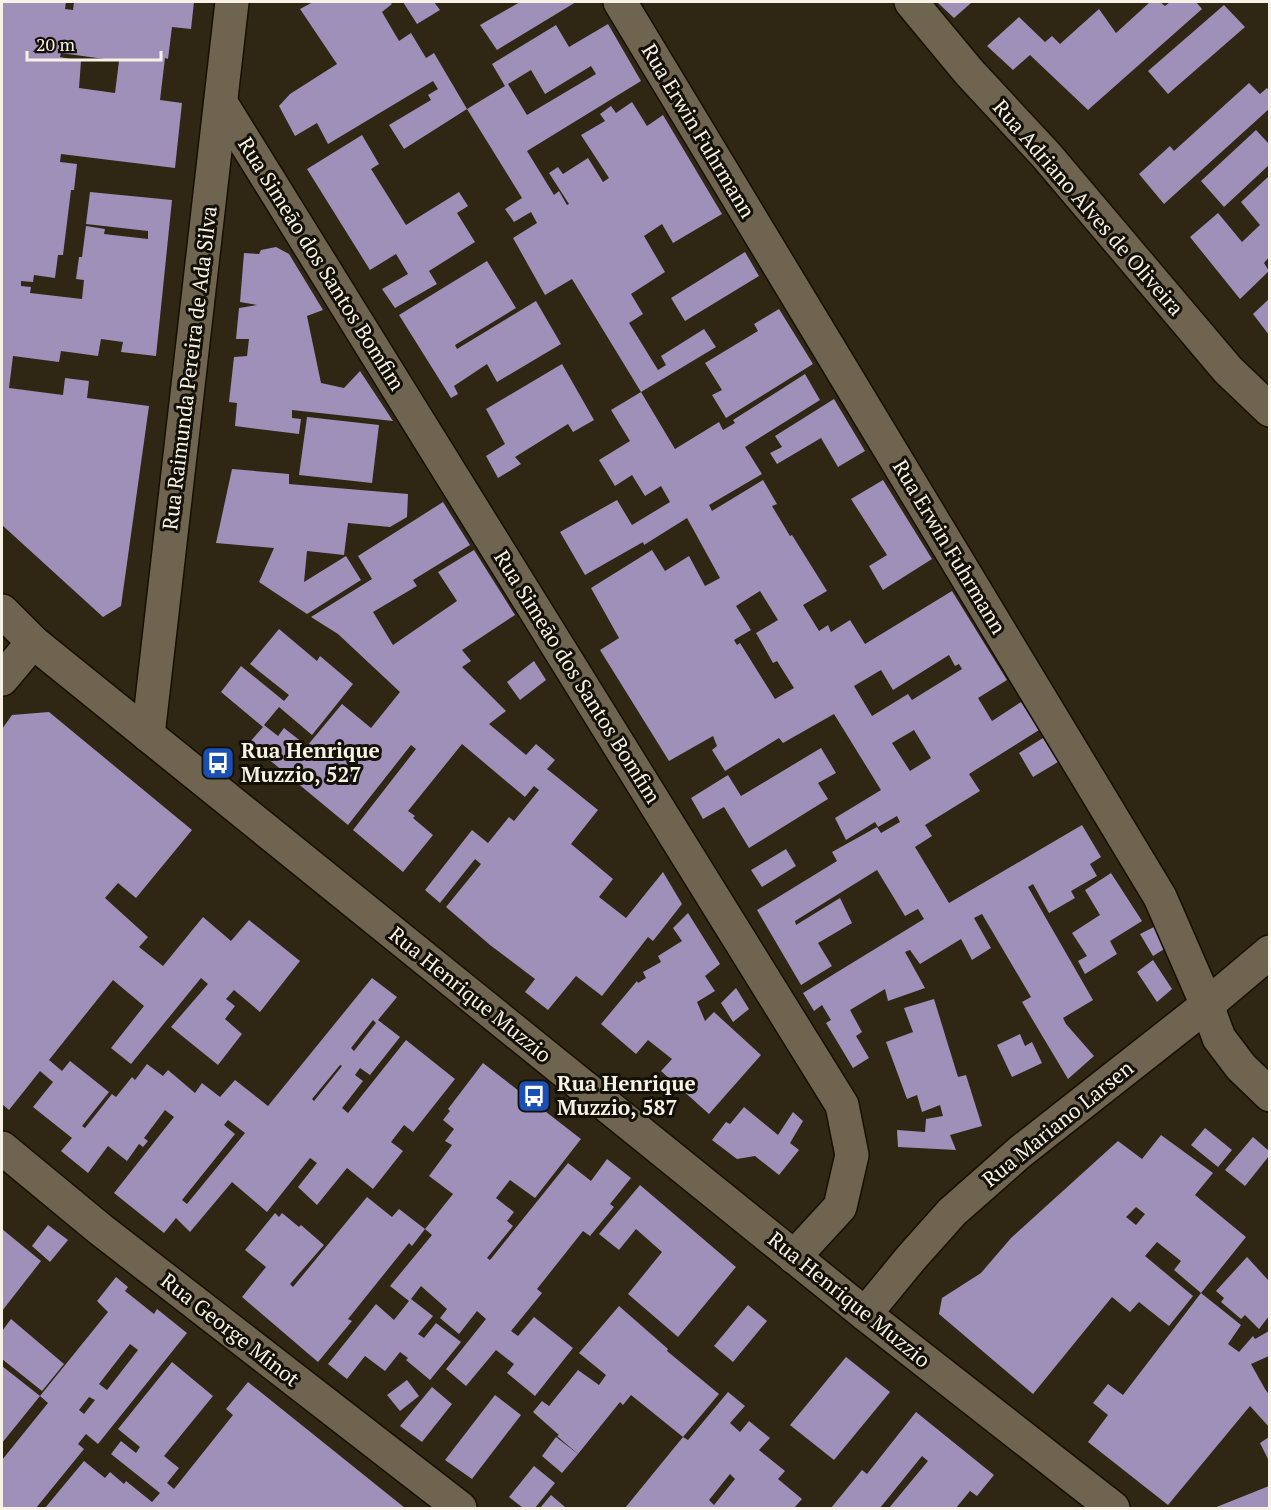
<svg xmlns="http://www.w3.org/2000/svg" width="1271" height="1510" font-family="'PT Serif',serif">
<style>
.building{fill:#9e90b8;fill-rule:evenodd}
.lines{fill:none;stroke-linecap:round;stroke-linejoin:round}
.minor-casing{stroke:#170f01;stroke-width:36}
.minor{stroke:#6e6450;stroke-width:33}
.labels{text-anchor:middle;stroke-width:6;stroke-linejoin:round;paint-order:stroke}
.street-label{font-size:21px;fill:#f7f1e6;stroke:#131008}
.poi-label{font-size:21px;font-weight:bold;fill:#f7f1e6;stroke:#131008;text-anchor:start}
</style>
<rect width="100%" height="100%" fill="#2f2614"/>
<g class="building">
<path d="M2,2H66L65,9L73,10L74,2H194L191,29L172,27L168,59L165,58L160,100L182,103L175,168L61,154L60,162L77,164L74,190H71L63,255H58L55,278L34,275L33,282L21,281V286L31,287L30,293L82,299L84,280L76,279L79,257H82L86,226L105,229L104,234L148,239V231L86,224L90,192L172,200L156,356L121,352L123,342L101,339L98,356L61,351L59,362L13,356L9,388L63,395L65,378L89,381L87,398L149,406L121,606L103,617L2,525ZM61,53L119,61L115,93L79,88L81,61L60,57Z"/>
<path d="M313,2H390L392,4L382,12L399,41L411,33L426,58L434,53L467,109L404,149L389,125L431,100L428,95L438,89L433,81L328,144L317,123L295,136L279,106L290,94L337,64L300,9Z"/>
<path d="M403,2H434L440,10L417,24Z"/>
<path d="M520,2H576L497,50L480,25Z"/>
<path d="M937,2H969L971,3L954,18Z"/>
<path d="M1150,2H1160L1165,6L1170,2H1196L1202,9L1088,110L1030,55L1013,70L987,46L1019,17L1045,42L1052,36L1060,44L1099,9L1116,33Z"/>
<path d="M1224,5L1245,27L1168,94L1148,71Z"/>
<path d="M608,24L641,81L527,151L554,195L559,191L567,205L569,204L549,173L558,167L563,174L588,158L603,182L609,178L581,135L605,121L600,114L611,106L616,113L632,102L647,126L663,115L722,214L673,243L662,224L644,236L665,272L631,294L643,314L629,323L658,370L666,365L661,356L704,329L716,347L641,392L572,279L545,295L513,238L537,223L531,212L514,222L505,209L522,198L467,109L505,86L492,64L556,25L569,47ZM591,66L596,74L527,115L508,84L531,70L545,94Z"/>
<path d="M1249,83L1260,94L1267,88L1269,90V109L1164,204L1139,174L1170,146L1174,151Z"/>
<path d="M1256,130L1269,144V165L1224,207L1201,181Z"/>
<path d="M362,135L379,164L371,169L406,225L459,192L468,206L457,213L475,242L429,271L437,284L395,308L382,289L408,274L396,254L370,270L307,169Z"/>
<path d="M1269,176V257L1264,263L1269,271L1240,299L1190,237L1218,213L1242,242L1260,225L1241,202Z"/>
<path d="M276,247L289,254L323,310L307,316L321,383L344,388L360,371L393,421L292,410V418L301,419L299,434L235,426L237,403L229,402L234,357L247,356L249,339H236L239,308L257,305L240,302L244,253L259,254L261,250Z"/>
<path d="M745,252L759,276L685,321L671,298Z"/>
<path d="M487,261L516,308L455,345L457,349L536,301L561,344L497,382L487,364L454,386L458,394L451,398L399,315Z"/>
<path d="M1269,299V335L1253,314Z"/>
<path d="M779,309L813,364L726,418L712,395L722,390L705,363L758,331L754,324Z"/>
<path d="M562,364L594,420L573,432L568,424L515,457L521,464L498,478L486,456L505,444L486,409Z"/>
<path d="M805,374L820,400L745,447L762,474L709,505L712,511L763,480L777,504L772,506L790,536L792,535L827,591L803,605L819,631L828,625L831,632L850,620L865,644L952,591L1007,680L978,698L992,721L1021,702L1039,730L969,774L980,791L925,825L932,836L915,847L949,903L1082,825L1101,857L1090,864L1097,876L1071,891L1075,898L1049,913L1033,884L1028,887L1093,1000L1063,1018L1066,1024L1094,1056L1068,1079L1022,1002L1031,997L982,914L974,918L991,948L972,960L961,939L920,964L910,950L905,952L925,988L888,1001L885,989L850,1010L862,1032L856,1036L869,1058L853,1068L826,1023L831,1020L822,1005L814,1011L803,993L924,919L918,909L905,916L877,870L795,921L796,925L840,898L852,923L818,943L832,966L801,985L757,910L837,861L832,852L877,827L881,833L900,822L897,816L878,827L875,822L846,840L835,818L881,790L834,714L783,743L779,738L725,771L712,750L717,746L713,736L669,761L600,650L619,638L591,588L652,550L665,571L689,556L705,586L720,578L687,518L644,545L643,542L585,575L560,532L617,500L632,525L670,502L661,486L645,496L632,475L615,486L599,460L630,441L611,410L641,392L675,449L719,422L723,430L735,423L733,420ZM760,591L778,620L756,633L773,663L777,661L794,688L775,699L740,643L737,645L734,640L751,630L736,606ZM949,655L955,666L959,664L962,669L912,700L908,694L872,716L854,686L881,670L893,690ZM914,730L931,758L910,771L892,743Z"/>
<path d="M834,399L865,451L838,467L821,438L777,464L770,453L782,447L775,436Z"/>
<path d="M307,417L379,425L372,483L299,475Z"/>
<path d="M232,469L289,474V484L408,494L407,517L390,527L348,523L344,555L307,551L304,582L346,556L361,580L307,614L259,582L274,548L216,543Z"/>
<path d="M883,480L932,559L883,590L869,566L887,555L851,499Z"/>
<path d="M443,502L470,545L413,580L417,586L373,612L393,645L457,601L438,572L474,550L515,615L462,650L471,661L462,667L506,711L489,724L526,755L536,744L555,760L547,769L598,810L571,844L613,879L599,897L626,918L663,872L682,904L653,941L648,937L602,996L576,976L548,1010L525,992L535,979L490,945L446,907L481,864L475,859L440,903L425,890L472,830L488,843L509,817L514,821L539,790L534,786L525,797L462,744L408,811L415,816L413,818L433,835L403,872L353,830L416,749L411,745L348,825L249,743L263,727L221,692L241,666L284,701L289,695L250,664L279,629L317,661L320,656L353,684L312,735L279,707L264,725L278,736L284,728L307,746L342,704L371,728L400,692L338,634L311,617L372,579L358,556Z"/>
<path d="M534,661L546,680L520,700L507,682Z"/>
<path d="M49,712L192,830L136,898L118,883L105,898L148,937L139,947L163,966L203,917L231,941L249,920L300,961L260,1012L234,990L226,999L235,1006L225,1019L242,1034L218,1065L171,1027L208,984L201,978L131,1064L111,1048L144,1006L113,980L49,1060L62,1071L70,1061L109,1092L82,1126L85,1128L112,1094L116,1097L132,1077L135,1080L147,1064L163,1076L168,1070L195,1093L202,1083L220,1097L235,1080L268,1106L372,978L397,997L378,1020L400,1037L370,1075L360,1068L355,1075L363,1081L342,1108L348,1113L406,1040L455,1079L413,1132L404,1125L391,1142L403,1151L373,1189L347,1168L317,1205L298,1187L317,1163L310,1158L267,1212L232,1182L190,1232L176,1218L164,1233L114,1193L174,1117L165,1110L144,1138L148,1141L143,1147L139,1144L127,1161L108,1146L88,1173L61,1151L72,1138L33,1107L53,1082L40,1071L9,1110L2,1104V729L12,715ZM373,1020L376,1023L354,1051L351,1048ZM340,1065L342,1066L314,1101L312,1099ZM228,1120L245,1133L187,1204L182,1200L235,1134L224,1125Z"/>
<path d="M1043,738L1058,762L1033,777L1019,753Z"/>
<path d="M821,748L836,773L818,783L828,799L749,848L724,807L703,819L691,798L728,775L741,796Z"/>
<path d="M786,849L796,866L762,887L751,870Z"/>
<path d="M1111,873L1142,921L1110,941L1117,954L1085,974L1078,961L1087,956L1072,933L1100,915L1085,890Z"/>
<path d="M688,913L720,964L705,976L715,991L697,1002L705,1021L714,1012L761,1055L709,1114L661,1071L672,1059L648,1040L636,1054L601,1024L637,981L638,983L646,978L643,972L661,962L658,956L682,941L673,928Z"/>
<path d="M1154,927L1166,948L1153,956L1140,934Z"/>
<path d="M1153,960L1172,989L1157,1002L1137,972Z"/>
<path d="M736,988L749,1009L733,1022L721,1003Z"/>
<path d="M934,999L958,1077L966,1075L982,1126L950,1135L956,1150L898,1147L897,1130L925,1132L926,1119L943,1116L940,1105L922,1112L917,1095L907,1099L886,1042L913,1032L904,1008Z"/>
<path d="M1020,1034L1025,1046L1032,1042L1042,1063L1012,1077L997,1045Z"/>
<path d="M483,1063L581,1139L535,1198L510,1180L496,1198L514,1212L507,1221L513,1226L487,1258L490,1260L568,1163L591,1181L607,1159L631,1178L610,1204L614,1207L590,1236L583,1231L537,1289L542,1293L511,1331L518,1336L534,1317L573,1348L535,1396L507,1373L514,1364L496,1350L466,1386L446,1369L486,1319L477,1311L459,1334L440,1318L447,1309L421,1286L411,1299L433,1316L418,1334L424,1338L436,1323L461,1342L430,1380L406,1360L408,1358L400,1352L385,1371L365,1356L347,1379L328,1364L376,1304L394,1320L409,1301L390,1286L432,1235L425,1229L453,1194L429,1176L452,1145L445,1141L454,1129L443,1120L450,1111L448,1109Z"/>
<path d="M744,1107L778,1135L793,1112L803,1121L790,1143L799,1150L779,1175L755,1156L737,1159L712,1140L726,1122L730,1124Z"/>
<path d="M1205,1128L1232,1150L1218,1167L1191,1145Z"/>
<path d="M1161,1135L1213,1173L1195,1195L1246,1237L1201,1293L1241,1325L1228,1344L1239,1352L1253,1336L1255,1339L1269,1331V1356L1251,1364L1265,1389L1268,1393L1269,1392V1427L1250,1406L1168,1505L1088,1442L1108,1415L1093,1403L1108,1384L1123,1395L1201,1293L1174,1270L1181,1261L1157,1242L1145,1256L1193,1296L1169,1326L1139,1302L1130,1312L1112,1297L1033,1394L939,1314L942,1298L981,1273L1011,1238L1118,1141L1142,1159ZM1136,1207L1145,1214L1136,1225L1126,1217Z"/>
<path d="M1253,1137L1269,1151V1156L1245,1186L1225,1170Z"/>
<path d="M640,1185L736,1267L678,1337L628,1294L662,1252L636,1229L619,1250L599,1234Z"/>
<path d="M367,1197L392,1217L399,1209L425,1229L412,1246L409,1243L348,1319L352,1321L318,1362L242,1297L266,1267L245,1250L275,1213L279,1217L282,1213L299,1227L301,1225L324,1245L290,1284L293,1287Z"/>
<path d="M48,1225L68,1240L50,1262L32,1246Z"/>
<path d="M2,1229L41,1261L2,1311Z"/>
<path d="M1247,1257L1269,1281V1316L1259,1329L1245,1315L1241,1319L1221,1302L1224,1298L1216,1291Z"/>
<path d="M116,1277L128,1287L125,1291L154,1314L157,1309L187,1333L98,1444L86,1434L78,1444L84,1449L36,1508H2V1460L48,1403L40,1396L108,1312L97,1301ZM130,1344L138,1350L107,1390L99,1384ZM89,1397L95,1400L84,1414L79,1410Z"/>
<path d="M748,1305L767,1321L733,1362L714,1346Z"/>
<path d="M619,1306L668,1349L667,1351L719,1394L683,1437L631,1395L623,1405L620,1402L578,1454L557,1436L559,1435L533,1412L542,1401L549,1406L578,1370L599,1385L606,1375L579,1353Z"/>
<path d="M11,1319L64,1364L42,1391L2,1359V1331Z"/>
<path d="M846,1357L890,1392L834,1460L790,1425Z"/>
<path d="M172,1362L213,1396L164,1456L179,1468L167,1483L174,1489L233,1415L226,1409L248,1382L405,1508H45L84,1461L105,1478L110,1472L124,1484L126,1481L152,1502L160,1493L111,1454L121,1441L136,1453L140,1447L118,1429Z"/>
<path d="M2,1366L40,1396L2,1443Z"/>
<path d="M407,1380L419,1396L400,1411L387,1395Z"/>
<path d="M432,1387L452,1404L422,1442L400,1426Z"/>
<path d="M728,1392L745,1406L730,1423L740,1432L749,1421L770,1438L759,1450L785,1471L778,1479L802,1499L794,1508H625L683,1437L688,1440ZM730,1474L735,1479L714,1505L709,1500Z"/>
<path d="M495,1395L521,1415L472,1479L445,1460Z"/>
<path d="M916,1412L994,1475L977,1496L970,1491L956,1508H889L928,1461L922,1456L880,1508H831L862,1470L867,1474Z"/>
<path d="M556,1437L578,1454L562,1473L542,1456Z"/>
<path d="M1269,1437V1461L1260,1443Z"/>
<path d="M534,1466L555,1483L535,1508H523L509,1497Z"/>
<path d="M1269,1486V1508H1214Z"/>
<path d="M551,1495L565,1507L564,1508H540Z"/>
</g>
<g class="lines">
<defs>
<g id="minor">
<path d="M620,2L1160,897L1207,1005L1219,1038L1241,1067L1270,1095"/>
<path d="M911,2L969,72L1046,155L1228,370L1270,410"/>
<path d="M221,103L842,1105L852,1155L840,1207L794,1257"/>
<path d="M2,611L33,642L865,1314L1113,1508"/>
<path d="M2,679L33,642"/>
<path d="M148,735L232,2"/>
<path d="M2,1148L100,1229L460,1508"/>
<path d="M865,1314L911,1258L952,1212L1020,1152L1207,1005L1270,952"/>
</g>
</defs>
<use href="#minor" class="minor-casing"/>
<use href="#minor" class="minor"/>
</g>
<defs>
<symbol id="bus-square" viewBox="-11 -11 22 22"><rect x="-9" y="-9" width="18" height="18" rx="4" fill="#1a4fb4" stroke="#131008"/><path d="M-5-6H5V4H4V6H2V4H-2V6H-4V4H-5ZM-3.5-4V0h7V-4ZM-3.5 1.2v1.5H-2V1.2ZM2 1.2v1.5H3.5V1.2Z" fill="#fff"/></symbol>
</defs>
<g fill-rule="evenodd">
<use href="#bus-square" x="199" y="744" width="38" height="38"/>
<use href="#bus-square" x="515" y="1077" width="38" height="38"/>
</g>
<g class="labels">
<g class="street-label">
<text transform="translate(698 131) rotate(59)" y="7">Rua Erwin Fuhrmann</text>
<text transform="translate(1088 208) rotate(49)" y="7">Rua Adriano Alves de Oliveira</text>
<text transform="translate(321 264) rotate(58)" y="7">Rua Simeão dos Santos Bomfim</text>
<text transform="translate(190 368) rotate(-83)" y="7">Rua Raimunda Pereira de Ada Silva</text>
<text transform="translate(949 547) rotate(59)" y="7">Rua Erwin Fuhrmann</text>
<text transform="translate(577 677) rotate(58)" y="7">Rua Simeão dos Santos Bomfim</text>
<text transform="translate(470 995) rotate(39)" y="7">Rua Henrique Muzzio</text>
<text transform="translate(1058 1124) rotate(-39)" y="7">Rua Mariano Larsen</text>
<text transform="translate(849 1300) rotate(39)" y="7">Rua Henrique Muzzio</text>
<text transform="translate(230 1330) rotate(38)" y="7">Rua George Minot</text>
</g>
<g class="poi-label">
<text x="241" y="758">Rua Henrique<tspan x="241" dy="24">Muzzio, 527</tspan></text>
<text x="557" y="1091">Rua Henrique<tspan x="557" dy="24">Muzzio, 587</tspan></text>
</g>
</g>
<rect width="1271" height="1510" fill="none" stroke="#f7f1e6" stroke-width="6"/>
<path d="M27 51v9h134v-9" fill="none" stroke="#f7f1e6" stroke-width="3"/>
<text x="36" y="51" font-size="18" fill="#f7f1e6" stroke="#131008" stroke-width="4.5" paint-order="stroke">20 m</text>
</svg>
